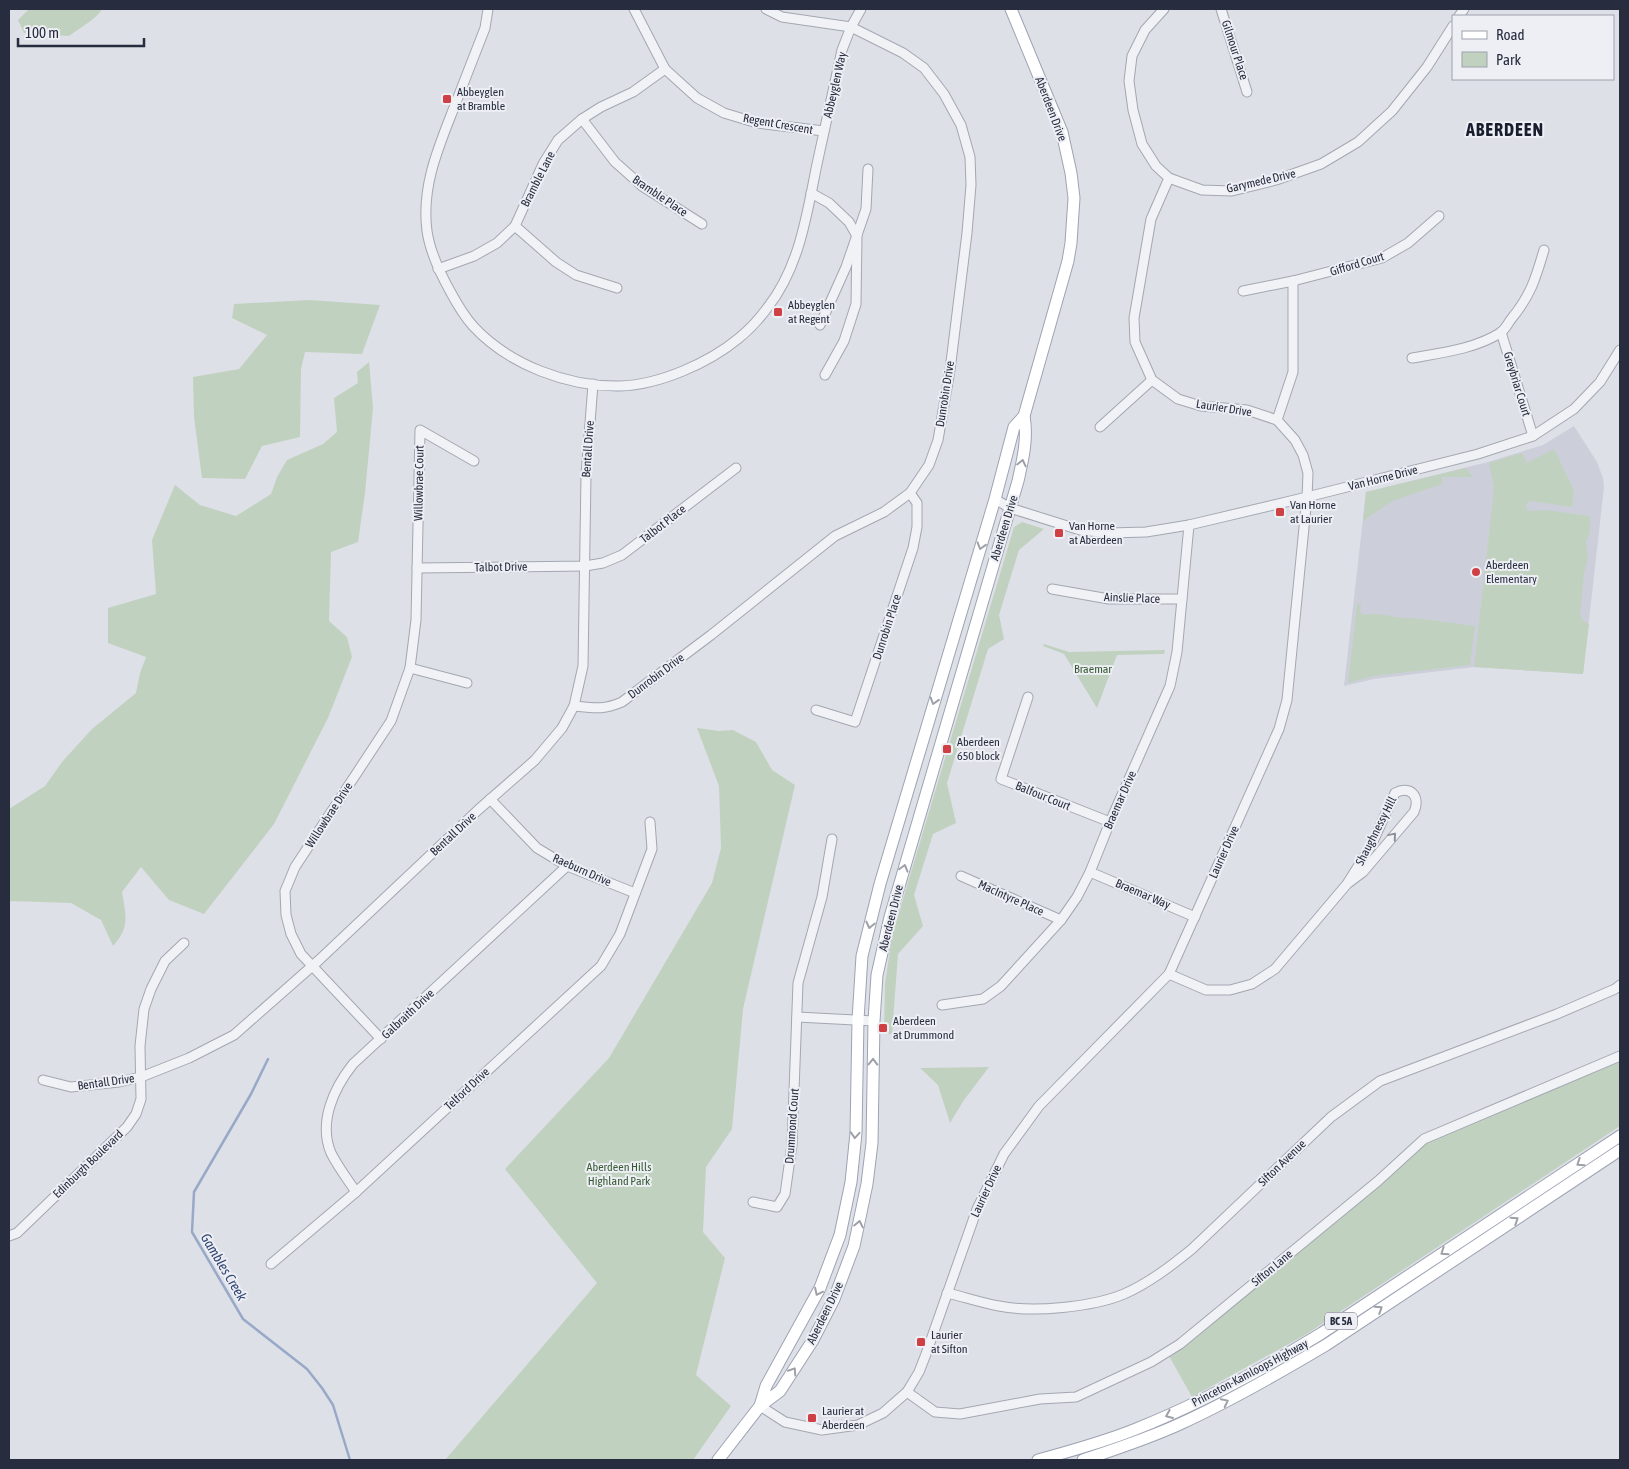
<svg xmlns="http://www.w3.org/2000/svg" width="1629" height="1469" font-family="'Asap Condensed',sans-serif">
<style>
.built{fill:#cccfd9}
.green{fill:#c1d1bf}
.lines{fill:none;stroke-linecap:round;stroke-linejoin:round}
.stream{stroke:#98a9c8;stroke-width:2.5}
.minor-casing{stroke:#a3a7b1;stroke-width:11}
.major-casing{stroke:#9da3b3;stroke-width:13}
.minor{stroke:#f0f2f6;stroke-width:9}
.major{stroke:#fff;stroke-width:11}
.oneway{stroke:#9ea0a8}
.oneway2{stroke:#8c909a}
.poi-dot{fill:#cf4044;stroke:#edeff5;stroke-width:2}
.labels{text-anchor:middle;stroke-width:4;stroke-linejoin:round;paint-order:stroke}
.shield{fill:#edeff5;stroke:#626775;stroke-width:1}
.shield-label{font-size:11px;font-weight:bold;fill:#272d3e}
.street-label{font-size:12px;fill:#272d3e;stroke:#edeff5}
.poi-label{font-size:12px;fill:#272d3e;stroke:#edeff5;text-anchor:start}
.park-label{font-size:12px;fill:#375a34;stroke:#edeff5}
.water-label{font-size:14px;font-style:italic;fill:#314672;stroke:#edeff5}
.district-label{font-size:18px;font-weight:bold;letter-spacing:1px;fill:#191e2f;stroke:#edeff5}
</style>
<rect width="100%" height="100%" fill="#dee0e7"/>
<path class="built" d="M1574,426L1597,462L1603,478L1604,487L1583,674L1474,667L1374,679L1344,686L1366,492L1488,462L1543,445Z"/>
<g class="green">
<path d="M29,9H102C98,18 78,29 69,36L24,33L18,20Z"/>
<path d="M310,300L380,305L362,354L305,352L301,369L300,437L262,446L245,479L202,478L194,417L193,377L239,369L267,335L232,318L234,304Z"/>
<path d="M369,362L373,408L365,493L358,542L331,552L329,621L347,637L352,657L328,718L274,824L204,914L169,900L141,867L122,892C126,916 130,927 113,946L101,920L71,903L9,901V809L45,786L62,762L92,729L136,693L140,673L146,657L108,643V608L156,594L152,540L175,485L200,505L236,516L271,494L277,477L287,460L323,444L337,432L334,398L358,383L357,372Z"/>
<path d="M1554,449L1574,490L1572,507L1530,501L1527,503L1526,507L1528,511L1545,510L1590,516V532L1586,542L1588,558L1584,573L1580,615L1583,621L1589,624L1583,674L1474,667L1494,489L1489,463L1522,453L1527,463Z"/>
<path d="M1466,468L1473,477H1442V484L1392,501L1363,521L1366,492Z"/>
<path d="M1022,522L1044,529L1019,550L999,615L1004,639L988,649L947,783L956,823L933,834L914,895L923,926L898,954L892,1034L884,1033L885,984L892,936L1014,527Z"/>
<path d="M1357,604H1361L1360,611L1363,615C1381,611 1397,620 1415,618L1475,626L1470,665L1373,676L1348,683Z"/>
<path d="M1044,644L1069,652L1165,650L1164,654L1117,655L1097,708L1064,654L1043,646Z"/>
<path d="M697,728L719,731L733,730L756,742L772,770L795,785L743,1009L732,1129L706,1167L703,1232L725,1258L696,1375L731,1406L693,1460H445L597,1283L505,1169L609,1058L712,883L721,848L719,786Z"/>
<path d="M1620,1057V1126L1305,1335L1192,1397L1169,1356L1429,1140Z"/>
<path d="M989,1067L964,1100L950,1123L938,1085L920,1068Z"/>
</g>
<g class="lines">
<path class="stream" d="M268,1059L251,1094L194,1192L192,1232L243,1319L307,1369L322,1388L333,1405L350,1460"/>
<defs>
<g id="minor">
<path d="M488,9L485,28C475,53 465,79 455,105C439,146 421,186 427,231C430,252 440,273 450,291C457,304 464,316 473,326C509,365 568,387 620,386C659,385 709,363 739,338C749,330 760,318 768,307C800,266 807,213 817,164C825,126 834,88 842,50L851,27L861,9"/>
<path d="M634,9L665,69L697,98L724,113L757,123L824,131"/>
<path d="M1164,9L1145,30L1132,56L1129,81L1133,110L1142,144L1156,166L1169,178L1202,190L1232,191L1276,180L1321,164L1358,142L1392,111L1427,67L1453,26"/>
<path d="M1221,9L1247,92"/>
<path d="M1459,16L1464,9"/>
<path d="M582,119L615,162L642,186L702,224"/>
<path d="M811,193L829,203L849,222L857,236L856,304L844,341L825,375"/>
<path d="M515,226L556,262L576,275L617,288"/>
<path d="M438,269L474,256L497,243L515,226L543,164L558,140L582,119L601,107L633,92L665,69"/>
<path d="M1243,291L1293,281L1382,258L1408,243L1439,216"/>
<path d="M820,325L846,267L866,209L868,169"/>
<path d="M1501,332L1533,436"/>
<path d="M1412,358C1440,353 1475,349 1500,333C1505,330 1508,323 1512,318C1531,295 1536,277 1544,250"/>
<path d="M1277,420L1293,372V281"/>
<path d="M1100,427L1152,380"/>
<path d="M995,499L1010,508L1080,530L1110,533L1146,532L1189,525L1307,497L1478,454L1533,436L1574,409L1600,382L1620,350"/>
<path d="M417,568L585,566L603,563L622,555L736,468"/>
<path d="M1052,589L1109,599H1182"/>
<path d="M410,668L467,683"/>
<path d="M1028,697L1001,779L1110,822"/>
<path d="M574,706C594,708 604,710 622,702L711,635L835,536L884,512L910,493L929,465L938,440L950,370L967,233L971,185L970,157L961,125L944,94L924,68L903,53L851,27L782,17L766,9"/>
<path d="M816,710L855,722L913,548L917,527V503L910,493"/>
<path d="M490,799L537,848L567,866L635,893"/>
<path d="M1090,872L1195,917"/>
<path d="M961,876L1061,920"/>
<path d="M1169,974L1206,990H1230L1252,984L1275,969L1347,884L1371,846L1395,793C1410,785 1421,796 1414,812L1363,872L1347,884"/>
<path d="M942,1005L983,999L1001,986L1061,920L1077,897L1090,872L1110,822L1170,686L1177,652L1189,525"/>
<path d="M797,1017L874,1021"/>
<path d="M381,1039L301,954L291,934L286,915L285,891L295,867L391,721L410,668L416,620L420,430L474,461"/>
<path d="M43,1080L71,1087L119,1082L141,1077L189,1058L234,1035L318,961L478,810L535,760L562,728L574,706L583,666L586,475L593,384"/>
<path d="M356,1192C348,1180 338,1167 331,1153C318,1122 334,1088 353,1064L567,866"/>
<path d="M753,1202L777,1207L785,1194L792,1145L798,983L822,897L832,839"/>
<path d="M9,1236L17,1233L127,1127L136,1114L141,1099L140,1046L144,1009L151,989L165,961L184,943"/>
<path d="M271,1264L356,1192L601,966L620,934L652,849L650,822"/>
<path d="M947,1293C964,1297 982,1303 999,1306C1033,1313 1093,1307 1124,1294C1149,1283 1171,1266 1192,1249L1331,1117L1380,1081L1557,1014L1615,989L1620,985"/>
<path d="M907,1392L935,1412L960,1414L1040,1399L1076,1397L1151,1362L1180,1344L1378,1181L1424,1139L1620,1056"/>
<path d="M760,1406L785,1422L822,1430L858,1425L883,1413L907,1392L919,1372L926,1354L977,1209L1004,1154L1039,1106L1169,974L1279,729L1287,700L1307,497L1308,473L1303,455L1295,440L1277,420L1247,410L1201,406L1178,399L1152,380L1135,342L1134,318L1151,219L1169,178"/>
</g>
<g id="major">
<path d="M760,1406L766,1386L820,1288L840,1235L851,1182L856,1133L858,1020L862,956L880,884L995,499L1014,427L1024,416L1068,261L1071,243L1074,198L1071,173L1062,132L1011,9"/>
<path d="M718,1460L760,1406L780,1391L813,1340L834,1299L854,1246L867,1184L872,1143L874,1021L877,975L890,917L1018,481C1023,459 1028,438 1024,416"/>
<path d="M1038,1460C1071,1451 1104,1442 1136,1429C1201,1403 1262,1370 1322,1333L1620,1136"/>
<path d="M1083,1460C1116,1449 1150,1438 1182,1423C1232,1400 1279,1373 1326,1345L1620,1150"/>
</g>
</defs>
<use href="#minor" class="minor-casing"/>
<use href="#major" class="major-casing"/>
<use href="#minor" class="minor"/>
<use href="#major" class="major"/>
</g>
<defs><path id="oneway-chevron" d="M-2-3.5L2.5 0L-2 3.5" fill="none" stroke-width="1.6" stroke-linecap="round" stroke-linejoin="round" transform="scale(1.25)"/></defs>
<g class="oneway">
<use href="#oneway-chevron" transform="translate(1022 463) rotate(-77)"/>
<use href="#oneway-chevron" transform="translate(981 546) rotate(107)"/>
<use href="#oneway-chevron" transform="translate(934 701) rotate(107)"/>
<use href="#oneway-chevron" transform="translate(904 868) rotate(-74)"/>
<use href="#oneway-chevron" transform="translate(870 925) rotate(103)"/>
<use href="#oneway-chevron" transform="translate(873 1062) rotate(-89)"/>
<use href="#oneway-chevron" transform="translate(855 1135) rotate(94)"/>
<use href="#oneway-chevron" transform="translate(1580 1163) rotate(146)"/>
<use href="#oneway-chevron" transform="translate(1515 1220) rotate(-33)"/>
<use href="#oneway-chevron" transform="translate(859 1224) rotate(-78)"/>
<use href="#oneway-chevron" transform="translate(1444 1252) rotate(146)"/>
<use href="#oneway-chevron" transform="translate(818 1292) rotate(116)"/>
<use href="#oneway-chevron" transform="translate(1379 1309) rotate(-33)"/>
<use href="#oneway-chevron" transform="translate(793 1371) rotate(-57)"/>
<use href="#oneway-chevron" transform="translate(1225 1402) rotate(-26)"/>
<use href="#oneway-chevron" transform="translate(1169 1415) rotate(157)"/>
</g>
<use class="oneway2" href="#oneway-chevron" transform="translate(1393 836) rotate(-50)"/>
<g class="poi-dot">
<rect x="442" y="94" width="10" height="10" rx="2.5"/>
<rect x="773" y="307" width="10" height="10" rx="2.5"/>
<rect x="1275" y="507" width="10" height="10" rx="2.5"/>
<rect x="1054" y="528" width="10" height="10" rx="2.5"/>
<circle cx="1476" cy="572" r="5"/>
<rect x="942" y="744" width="10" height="10" rx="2.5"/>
<rect x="878" y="1023" width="10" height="10" rx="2.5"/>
<rect x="916" y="1337" width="10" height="10" rx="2.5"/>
<rect x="807" y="1413" width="10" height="10" rx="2.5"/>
</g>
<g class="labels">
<rect class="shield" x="1325" y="1312.5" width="32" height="17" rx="4"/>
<g class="shield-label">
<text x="1341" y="1325">BC 5A</text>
</g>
<g class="street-label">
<text transform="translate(1235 50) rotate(72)" y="4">Gilmour Place</text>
<text transform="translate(835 85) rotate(-77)" y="4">Abbeyglen Way</text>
<text transform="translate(1051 109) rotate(69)" y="4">Aberdeen Drive</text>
<text transform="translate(778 124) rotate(10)" y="4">Regent Crescent</text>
<text transform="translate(538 179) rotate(-63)" y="4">Bramble Lane</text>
<text transform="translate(1261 181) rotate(-13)" y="4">Garymede Drive</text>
<text transform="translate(660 196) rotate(34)" y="4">Bramble Place</text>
<text transform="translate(1357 264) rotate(-17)" y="4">Gifford Court</text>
<text transform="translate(1517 384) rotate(73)" y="4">Greybriar Court</text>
<text transform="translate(945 394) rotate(-81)" y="4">Dunrobin Drive</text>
<text transform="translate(1224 408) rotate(9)" y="4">Laurier Drive</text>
<text transform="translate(588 449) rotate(-86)" y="4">Bentall Drive</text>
<text transform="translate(1383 478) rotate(-14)" y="4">Van Horne Drive</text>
<text transform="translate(419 483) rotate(-89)" y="4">Willowbrae Court</text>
<text transform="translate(663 524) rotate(-38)" y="4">Talbot Place</text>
<text transform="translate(1004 528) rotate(-73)" y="4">Aberdeen Drive</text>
<text transform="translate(501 567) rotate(-1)" y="4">Talbot Drive</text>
<text transform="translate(1132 598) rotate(2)" y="4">Ainslie Place</text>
<text transform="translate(887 627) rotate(-72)" y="4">Dunrobin Place</text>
<text transform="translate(656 676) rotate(-37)" y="4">Dunrobin Drive</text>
<text transform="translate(1043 796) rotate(22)" y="4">Balfour Court</text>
<text transform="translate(1120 800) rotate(-66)" y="4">Braemar Drive</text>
<text transform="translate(329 815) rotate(-57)" y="4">Willowbrae Drive</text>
<text transform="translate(1376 831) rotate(-63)" y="4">Shaughnessy Hill</text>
<text transform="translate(453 834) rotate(-43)" y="4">Bentall Drive</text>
<text transform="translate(1224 852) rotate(-66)" y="4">Laurier Drive</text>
<text transform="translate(582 870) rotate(24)" y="4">Raeburn Drive</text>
<text transform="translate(1143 894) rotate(23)" y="4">Braemar Way</text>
<text transform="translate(1011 898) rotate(24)" y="4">MacIntyre Place</text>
<text transform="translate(891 918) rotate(-76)" y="4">Aberdeen Drive</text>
<text transform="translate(408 1014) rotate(-43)" y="4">Galbraith Drive</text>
<text transform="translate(106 1082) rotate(-8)" y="4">Bentall Drive</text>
<text transform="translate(467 1089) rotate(-43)" y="4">Telford Drive</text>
<text transform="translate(792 1126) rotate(-86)" y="4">Drummond Court</text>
<text transform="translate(1282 1163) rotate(-44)" y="4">Sifton Avenue</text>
<text transform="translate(88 1164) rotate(-44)" y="4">Edinburgh Boulevard</text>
<text transform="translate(986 1191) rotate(-65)" y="4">Laurier Drive</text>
<text transform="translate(1272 1268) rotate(-40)" y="4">Sifton Lane</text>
<text transform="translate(825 1313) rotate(-64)" y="4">Aberdeen Drive</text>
<text transform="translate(1250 1373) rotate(-28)" y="4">Princeton-Kamloops Highway</text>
</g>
<g class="poi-label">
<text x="457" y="96">Abbeyglen<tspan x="457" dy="14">at Bramble</tspan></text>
<text x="788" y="309">Abbeyglen<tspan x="788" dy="14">at Regent</tspan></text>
<text x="1290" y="509">Van Horne<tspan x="1290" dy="14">at Laurier</tspan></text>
<text x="1069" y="530">Van Horne<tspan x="1069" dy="14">at Aberdeen</tspan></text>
<text x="1486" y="569">Aberdeen<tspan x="1486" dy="14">Elementary</tspan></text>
<text x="957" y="746">Aberdeen<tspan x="957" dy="14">650 block</tspan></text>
<text x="893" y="1025">Aberdeen<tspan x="893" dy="14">at Drummond</tspan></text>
<text x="931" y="1339">Laurier<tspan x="931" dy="14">at Sifton</tspan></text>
<text x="822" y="1415">Laurier at<tspan x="822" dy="14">Aberdeen</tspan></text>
</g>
<g class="park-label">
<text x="1093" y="673">Braemar</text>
<text x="619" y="1171">Aberdeen Hills<tspan x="619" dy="14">Highland Park</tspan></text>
</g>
<g class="water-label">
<text transform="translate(224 1267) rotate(59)" y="5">Gambles Creek</text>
</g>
<g class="district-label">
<text x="1505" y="136">ABERDEEN</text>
</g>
</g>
<rect width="1629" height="1469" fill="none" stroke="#272d3e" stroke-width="20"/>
<rect x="1452" y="15" width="162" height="65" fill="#edeff5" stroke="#9ea1ac"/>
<rect x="1462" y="31" width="25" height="8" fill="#ffffff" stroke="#9ea1ac"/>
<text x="1496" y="40" font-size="15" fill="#272d3e">Road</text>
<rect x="1462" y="52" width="25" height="15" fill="#c1d1bf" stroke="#9ea1ac"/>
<text x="1496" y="65" font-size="15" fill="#272d3e">Park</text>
<path d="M18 38v8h126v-8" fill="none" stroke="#272d3e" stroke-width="2.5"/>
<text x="25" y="38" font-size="15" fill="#272d3e" stroke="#edeff5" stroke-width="4" paint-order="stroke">100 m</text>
</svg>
